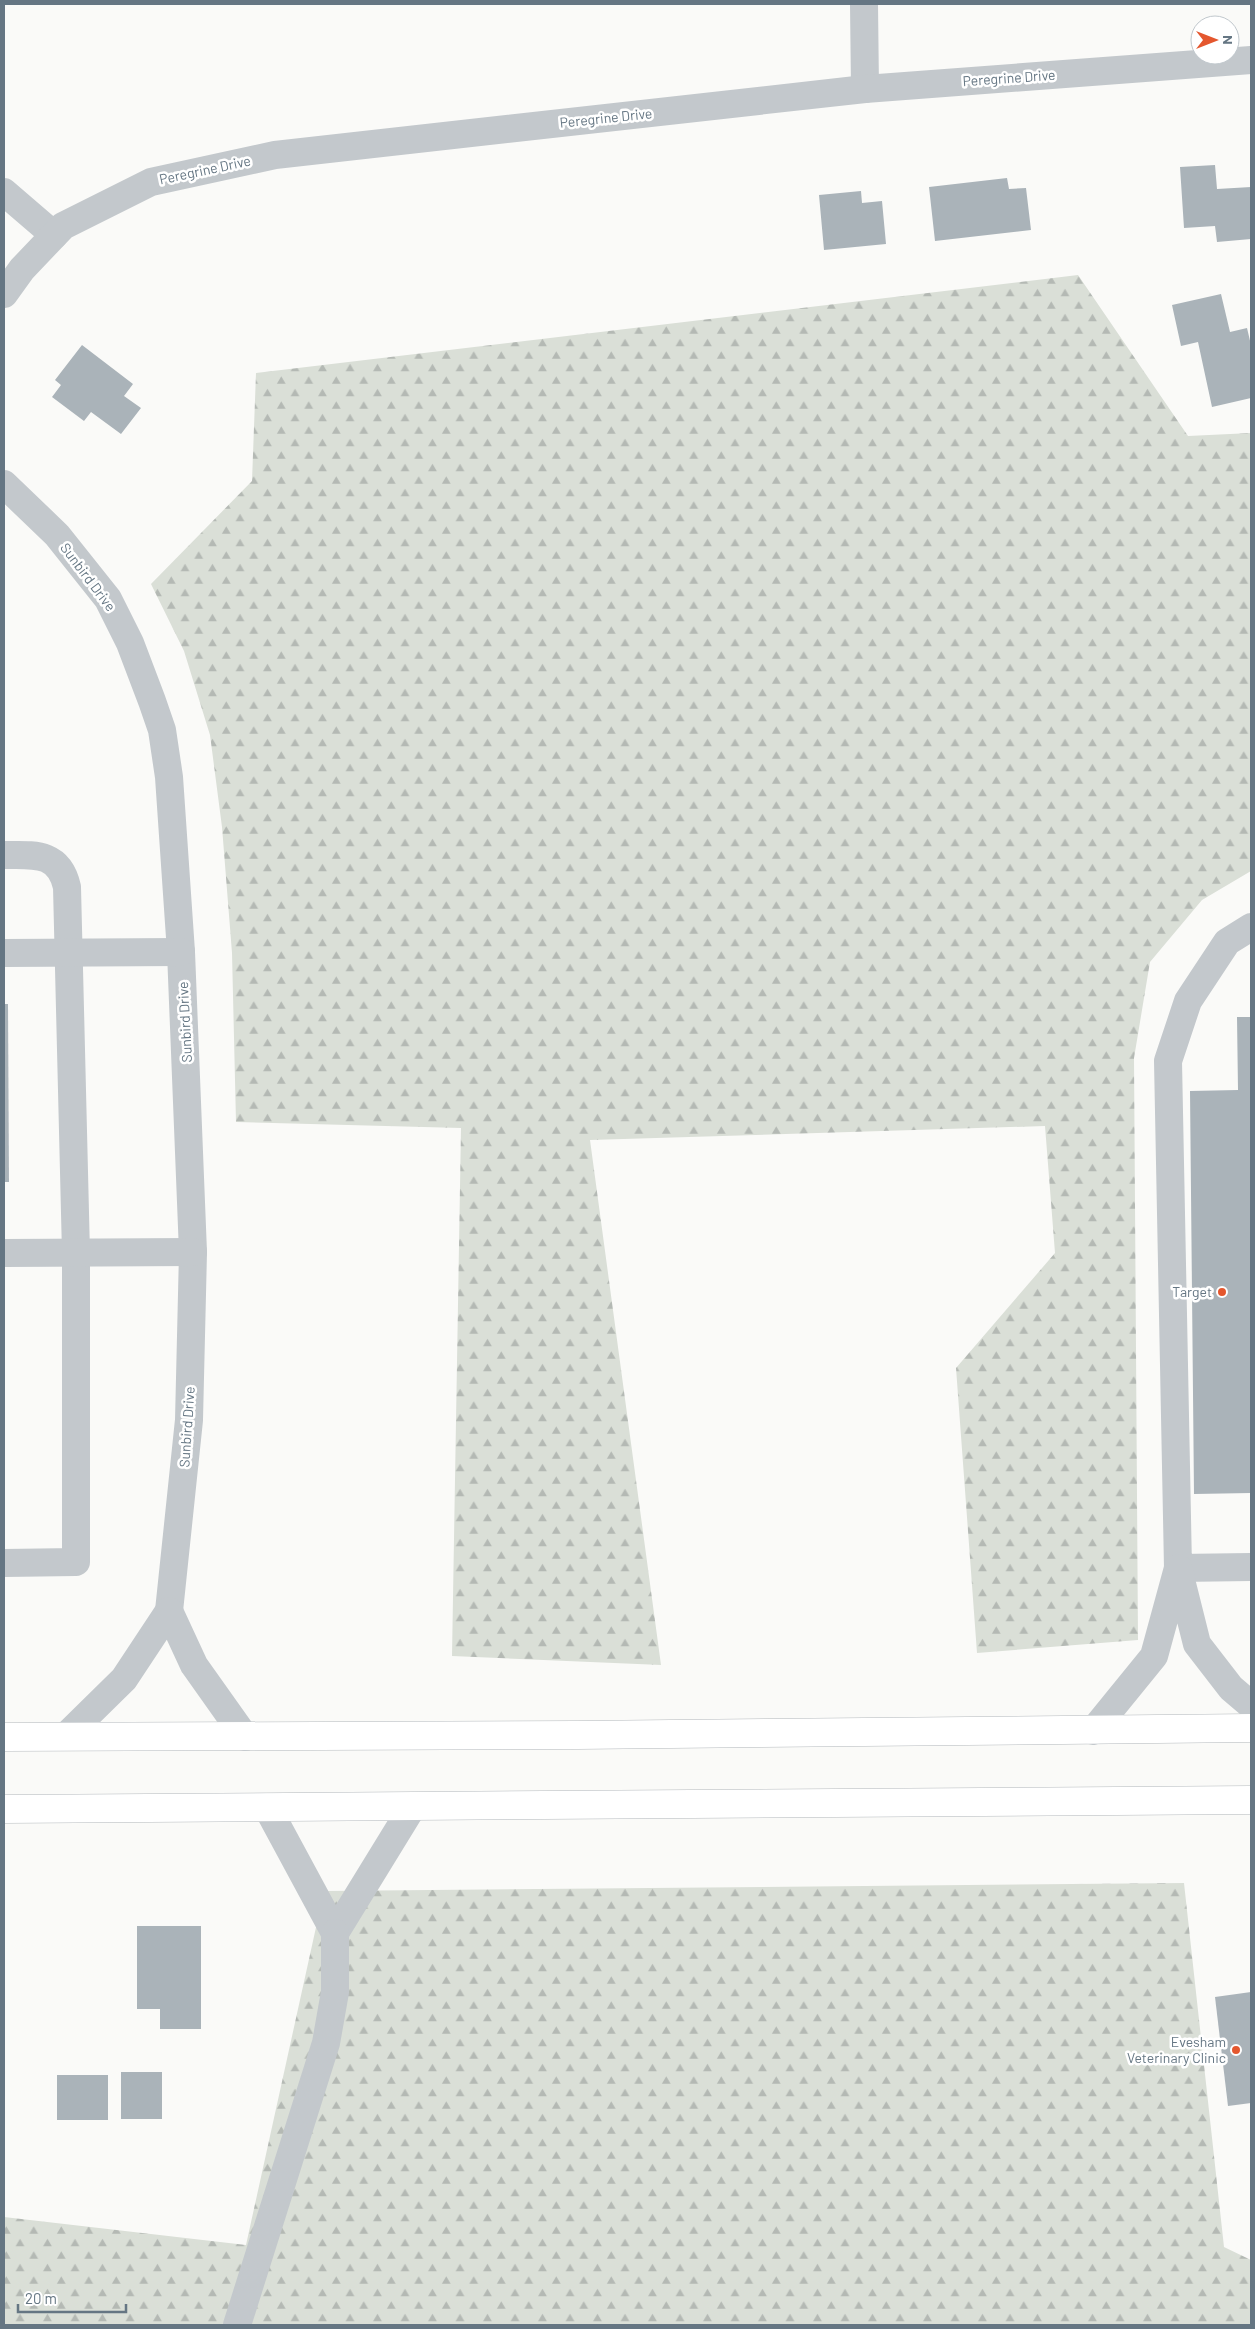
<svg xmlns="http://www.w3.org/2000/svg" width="1255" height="2329" font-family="Barlow,sans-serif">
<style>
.forest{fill:url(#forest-firs)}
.building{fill:#aab3b9}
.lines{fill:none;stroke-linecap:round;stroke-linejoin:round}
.highway-casing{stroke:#b4b9bd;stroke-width:29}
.minor{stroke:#c3c8cc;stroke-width:28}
.highway{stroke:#fff;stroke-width:28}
.poi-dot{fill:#e4572e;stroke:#fff;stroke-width:2}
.labels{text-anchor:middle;stroke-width:5;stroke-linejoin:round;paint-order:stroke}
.street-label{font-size:14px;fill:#657683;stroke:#fff}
.poi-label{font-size:14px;fill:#657683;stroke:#fff;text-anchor:end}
</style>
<defs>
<pattern id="forest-firs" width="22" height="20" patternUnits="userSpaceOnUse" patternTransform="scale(1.25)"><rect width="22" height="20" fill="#dadfd7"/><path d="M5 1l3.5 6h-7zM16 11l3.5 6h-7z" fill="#b4b9b4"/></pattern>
</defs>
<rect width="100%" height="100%" fill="#fafaf8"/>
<g class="forest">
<path d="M1078,275L1188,436L1251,433V871L1202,900L1150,962L1134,1058L1138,1640L977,1653L956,1368L1055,1253L1045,1126L590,1140L661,1665L452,1656L461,1128L236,1122L232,953L222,827L210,735L184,651L151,584L252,481L256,373Z"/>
<path d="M1184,1883L1224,2247L1251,2260V2325H4V2217L246,2245L324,1891Z"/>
</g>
<g class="building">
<path d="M1215,165L1217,189L1251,187V239L1217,242L1215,226L1184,228L1180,167Z"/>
<path d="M1007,178L1009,189L1026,188L1031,230L935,241L929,187Z"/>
<path d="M861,191L862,203L882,201L886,244L824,250L819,195Z"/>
<path d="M1221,294L1230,332L1247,328L1251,345V398L1212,407L1198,342L1181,346L1172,305Z"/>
<path d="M82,345L133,384L124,396L141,408L121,434L91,412L84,421L52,397L61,385L55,380Z"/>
<path d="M4,1004H8L9,1182H4Z"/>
<path d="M1237,1017H1251V1493L1194,1494L1190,1091L1238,1090Z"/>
<path d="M137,1926H201V2029H160V2009H137Z"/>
<path d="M1251,1992V2103L1228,2106L1215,1997Z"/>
<rect x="121" y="2072" width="41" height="47"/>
<rect x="57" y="2075" width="51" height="45"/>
</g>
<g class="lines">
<defs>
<g id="highway">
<path d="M4,1737L578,1735L1251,1728"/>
<path d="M4,1809L1251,1800"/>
</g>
</defs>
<use href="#highway" class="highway-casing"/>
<g class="minor">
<path d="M864,4L865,89"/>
<path d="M4,192L54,235"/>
<path d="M4,294L22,269L63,226L151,182L275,155L865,89L1251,60"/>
<path d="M4,484L57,535L108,599L130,643L152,701L162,730L169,777L181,952L193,1252L189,1420L169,1611"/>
<path d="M4,855C33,855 59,851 67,887L76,1253V1562L4,1563"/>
<path d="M1251,927L1227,942L1188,1001L1168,1061L1178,1568L1251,1567"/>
<path d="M4,953L181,952"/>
<path d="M4,1253L193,1252"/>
<path d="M1093,1731L1154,1656L1178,1568L1197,1644L1231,1688L1251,1705"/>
<path d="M66,1736L124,1679L169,1611L194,1665L245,1737"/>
<path d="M267,1807L335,1933L413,1806"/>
<path d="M237,2325L326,2043L335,1992V1933"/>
</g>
<use href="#highway" class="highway"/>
</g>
<g class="poi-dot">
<circle cx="1222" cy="1292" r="5"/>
<circle cx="1236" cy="2050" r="5"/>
</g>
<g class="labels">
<g class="street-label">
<text transform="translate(1009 78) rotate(-4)" y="5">Peregrine Drive</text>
<text transform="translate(606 118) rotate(-6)" y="5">Peregrine Drive</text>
<text transform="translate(205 170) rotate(-12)" y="5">Peregrine Drive</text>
<text transform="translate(88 577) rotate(53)" y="5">Sunbird Drive</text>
<text transform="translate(185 1022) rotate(-93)" y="5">Sunbird Drive</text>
<text transform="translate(187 1427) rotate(-86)" y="5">Sunbird Drive</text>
</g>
<g class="poi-label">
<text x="1212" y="1297">Target</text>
<text x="1226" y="2047">Evesham<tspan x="1226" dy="16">Veterinary Clinic</tspan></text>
</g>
</g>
<rect width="1255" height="2329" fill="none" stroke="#657683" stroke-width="10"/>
<g transform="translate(1215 40) rotate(90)"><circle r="24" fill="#ffffff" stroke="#c1c8cd"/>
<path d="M0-4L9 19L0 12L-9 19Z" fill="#e4572e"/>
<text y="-8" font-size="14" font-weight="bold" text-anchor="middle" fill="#657683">N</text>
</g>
<path d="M18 2304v8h108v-8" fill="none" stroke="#657683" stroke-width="2.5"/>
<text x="25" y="2304" font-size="15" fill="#657683" stroke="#ffffff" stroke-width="4" paint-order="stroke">20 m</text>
</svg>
